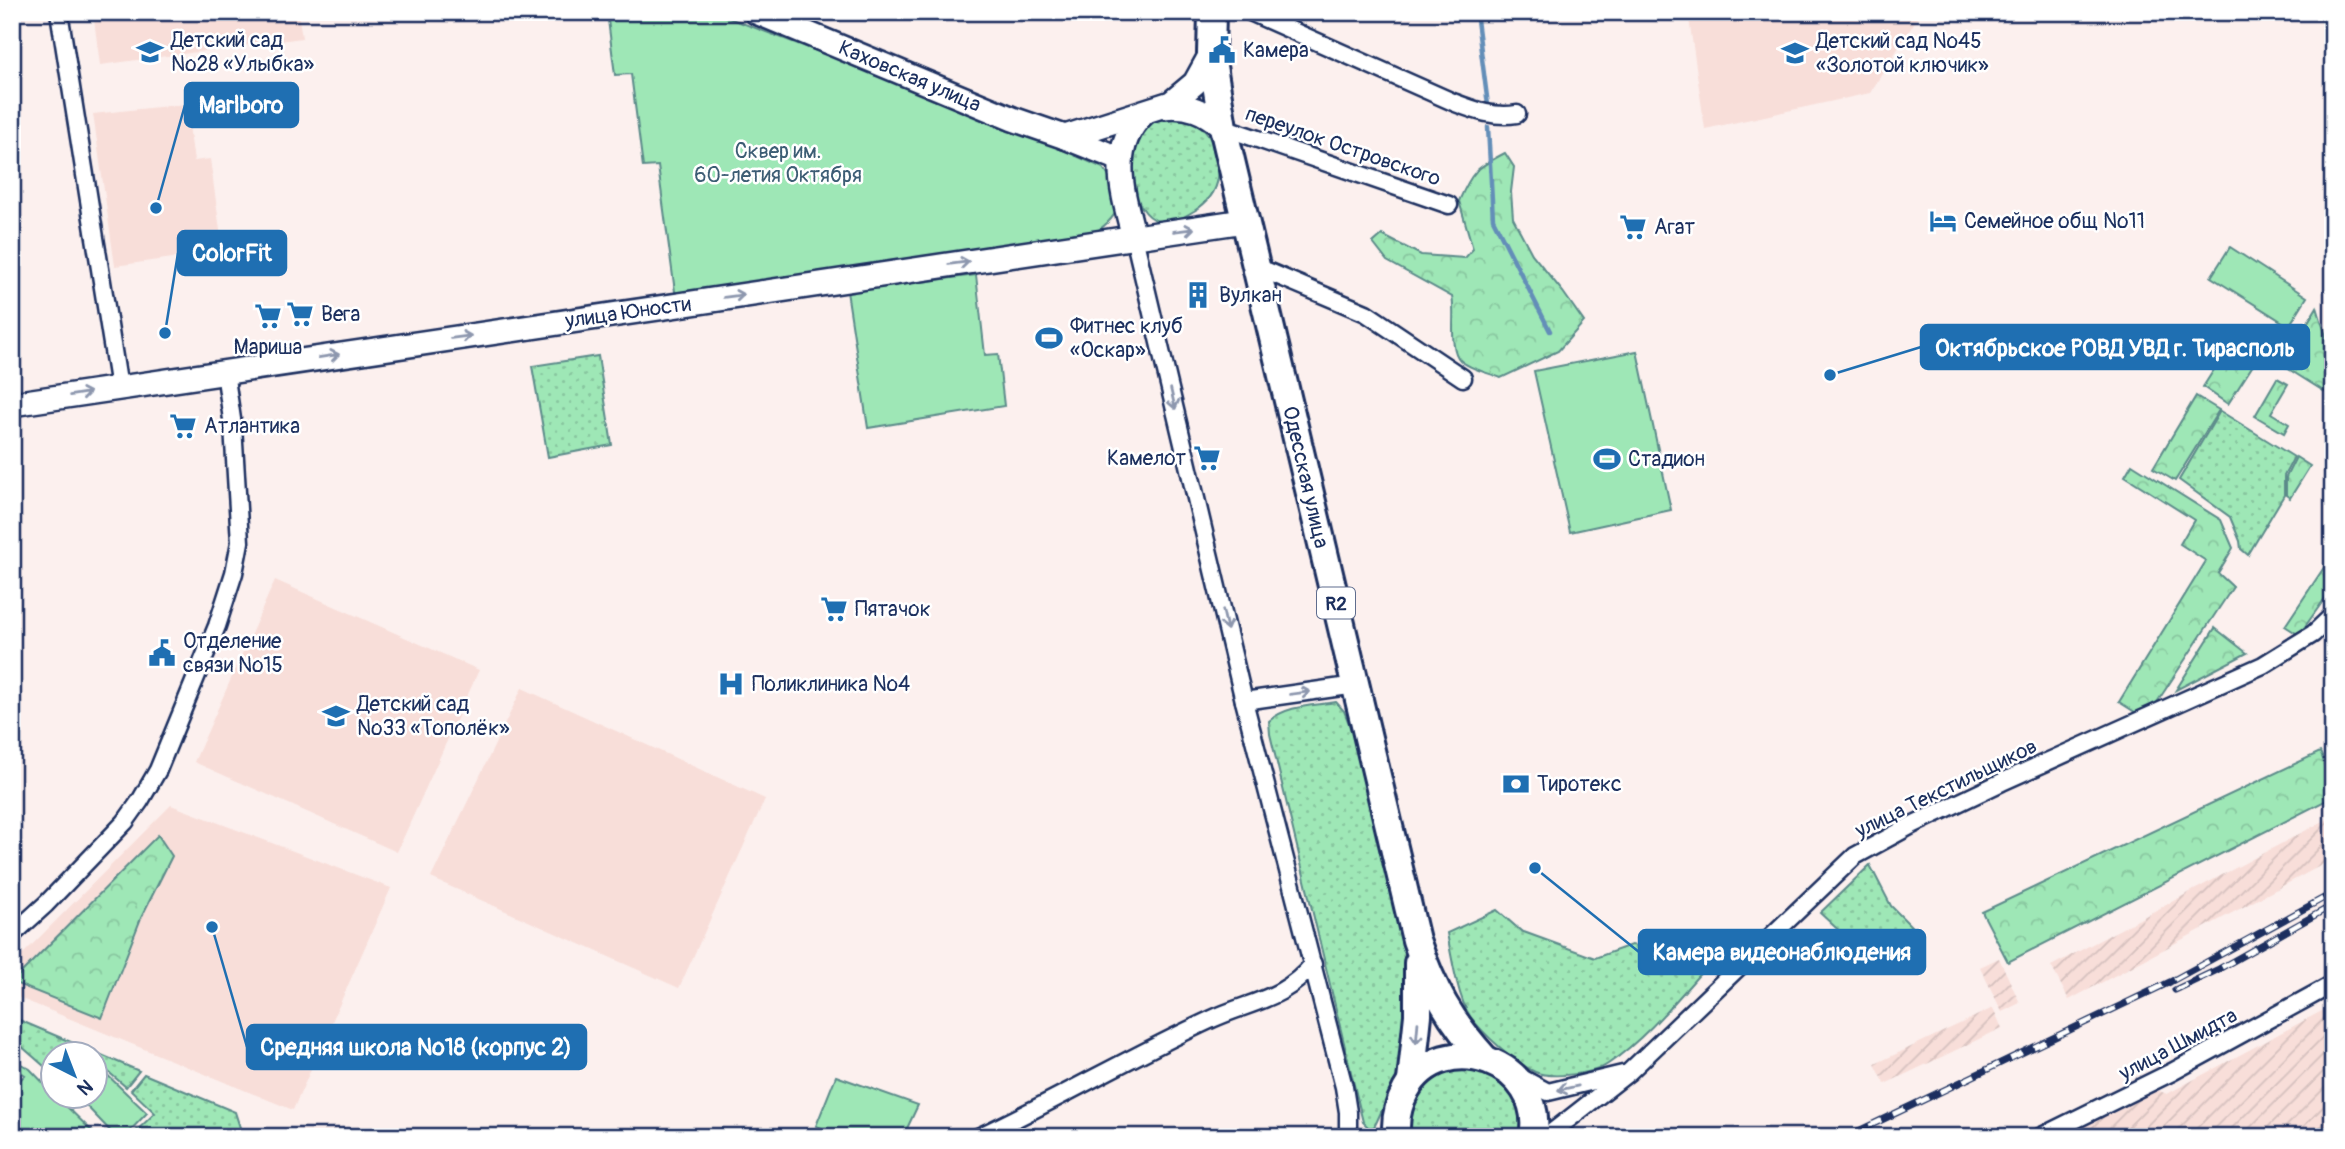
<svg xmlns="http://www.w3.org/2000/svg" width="2345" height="1149" font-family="Pangolin,sans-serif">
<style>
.built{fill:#f8ded9}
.industrial{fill:url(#industrial-furrows)}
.grass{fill:url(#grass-dots);stroke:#5c8b8a;stroke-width:2}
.forest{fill:url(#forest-crowns);stroke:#5c8b8a;stroke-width:2}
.park{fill:#9ee7b6;stroke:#5c8b8a;stroke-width:2}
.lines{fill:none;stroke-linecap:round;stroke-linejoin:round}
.stream{stroke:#648eb8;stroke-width:4.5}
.street-casing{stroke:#1b2f5e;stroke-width:21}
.secondary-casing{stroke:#1b2f5e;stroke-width:28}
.primary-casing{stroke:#1b2f5e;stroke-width:32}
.street{stroke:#fff;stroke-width:16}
.secondary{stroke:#fff;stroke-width:23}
.primary{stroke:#fff;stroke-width:26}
.rail-casing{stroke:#1b2f5e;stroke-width:7}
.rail{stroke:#fff;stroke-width:4.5;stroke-dasharray:13;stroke-linecap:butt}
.oneway{stroke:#8d97ae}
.labels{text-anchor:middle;stroke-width:5;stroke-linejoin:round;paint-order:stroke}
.shield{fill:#fff;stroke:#5f6d8e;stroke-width:2}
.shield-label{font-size:19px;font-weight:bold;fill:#1b2f5e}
.poi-label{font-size:21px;fill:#1b2f5e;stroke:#fff;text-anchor:start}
.street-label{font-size:21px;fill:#1b2f5e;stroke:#fff}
.park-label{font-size:21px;fill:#3c5d74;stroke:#fff}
.leader{fill:none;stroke:#1f6fb2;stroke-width:2.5}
.callout-dot{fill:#1f6fb2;stroke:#fff;stroke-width:2.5}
.callout{fill:#1f6fb2;stroke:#1f6fb2;stroke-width:2.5}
.callout-label{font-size:23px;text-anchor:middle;font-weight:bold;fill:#fff}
</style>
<defs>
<pattern id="industrial-furrows" width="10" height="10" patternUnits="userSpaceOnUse" patternTransform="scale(1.75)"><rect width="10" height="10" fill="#f8ded9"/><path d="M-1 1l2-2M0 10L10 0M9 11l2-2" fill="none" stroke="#d4bfbd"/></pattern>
<pattern id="grass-dots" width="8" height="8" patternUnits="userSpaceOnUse" patternTransform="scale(1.75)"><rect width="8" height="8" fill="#9ee7b6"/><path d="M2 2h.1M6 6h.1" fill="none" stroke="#88c69f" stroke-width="1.8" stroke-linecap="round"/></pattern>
<pattern id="forest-crowns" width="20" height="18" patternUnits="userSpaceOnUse" patternTransform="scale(1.75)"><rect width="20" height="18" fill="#9ee7b6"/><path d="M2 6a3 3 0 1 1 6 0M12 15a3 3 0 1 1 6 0" fill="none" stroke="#88c69f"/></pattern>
</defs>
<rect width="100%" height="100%" fill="#fcf0ee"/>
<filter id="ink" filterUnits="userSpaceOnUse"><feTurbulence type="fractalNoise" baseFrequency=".0143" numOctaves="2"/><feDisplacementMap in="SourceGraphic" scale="14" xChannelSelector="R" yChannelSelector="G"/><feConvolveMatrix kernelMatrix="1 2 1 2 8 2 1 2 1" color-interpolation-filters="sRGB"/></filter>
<g filter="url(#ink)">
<g class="built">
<path d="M93,12H298L302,38L100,65Z"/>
<path d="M1688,12H1921L1870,93L1705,129Z"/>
<path d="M186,104L194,161L210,159L223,251L115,266L93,114Z"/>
<path d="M275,580L479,670L397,852L194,762Z"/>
<path d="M522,688L765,799L679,988L431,878Z"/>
<path d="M171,805L391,888L293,1110L12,995V965Z"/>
</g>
<g class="industrial">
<path d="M2333,816V859L2069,1000L2051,966Z"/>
<path d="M1999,958L2020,1003L2002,1012L1980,967Z"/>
<path d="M2333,1005V1137H2050L2147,1086L2167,1094Z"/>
<path d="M1993,1008L2002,1028L1885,1084L1875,1064Z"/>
</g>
<g class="grass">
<path d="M1163,118C1169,118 1178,117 1184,118C1208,123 1223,156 1218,178C1216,193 1207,203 1194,211C1187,215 1178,221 1170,222C1129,227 1122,149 1144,127C1149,122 1156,120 1163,118Z"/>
<path d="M598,356L612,445L548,457L532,366Z"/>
<path d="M2220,411L2294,457L2284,476V495L2248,555L2241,549L2240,541L2230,517L2179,480Z"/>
<path d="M1336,702L1344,711L1366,767L1407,960V1028L1397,1077L1377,1121L1374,1127L1369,1128L1363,1122L1361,1114L1270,734L1269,721C1287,705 1313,706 1336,702Z"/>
<path d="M1870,865L1891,906L1911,926L1863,953L1820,913Z"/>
<path d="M1497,910L1521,931L1595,958L1631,945L1714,958C1681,994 1649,1036 1608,1064C1594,1074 1551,1079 1535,1072C1514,1062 1483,1034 1470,1016C1458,999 1451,954 1447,933Z"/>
<path d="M12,1017L139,1071L126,1087L97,1062L95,1064L94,1054H52V1073L12,1038Z"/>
<path d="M1466,1064L1503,1077L1524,1110L1523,1137H1407V1109L1429,1076Z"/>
<path d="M144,1074L235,1112L243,1137H130L155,1113L131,1090Z"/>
</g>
<g class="forest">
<path d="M1505,153L1514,167L1511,192L1513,218L1532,254L1563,292L1584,322L1558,351L1501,378C1489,373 1469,369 1460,360C1448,348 1456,314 1452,297L1387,261L1373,243L1382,235L1421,255L1465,258L1473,249L1459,201C1472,171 1476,168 1505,153Z"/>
<path d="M2317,307L2328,343L2333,347V397L2282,365Z"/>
<path d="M2227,349L2253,365L2228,404L2203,387Z"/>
<path d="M2277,378L2288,384L2271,413L2289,424L2284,433L2255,416Z"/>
<path d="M2196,396L2219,410L2175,481L2153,468Z"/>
<path d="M2296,457L2310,466L2290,498L2286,495V477Z"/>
<path d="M2132,464L2221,520L2233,548L2218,573L2233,587L2146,719L2119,702L2206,561L2180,544L2194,520L2125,476Z"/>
<path d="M2333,554V587L2299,635L2285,626Z"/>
<path d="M2215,628L2247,653L2176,690Z"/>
<path d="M2320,752L2333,782V797L2008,962L1982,912Z"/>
<path d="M158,835L172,856L141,918L102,1018L12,982Z"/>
</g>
<g class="park">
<path d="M607,12H713L984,114L1103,168C1128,203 1121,216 1087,238L676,299L658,166L643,167L631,74L615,75Z"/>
<path d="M2230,247L2307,297L2289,326L2211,277Z"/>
<path d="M976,275L985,355L998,354L1004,406L868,428L847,291Z"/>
<path d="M1637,351L1671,510L1570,532L1534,371Z"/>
<path d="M12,1059L30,1069L52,1092V1096L57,1097L98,1137H12V1088L25,1075L12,1066Z"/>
<path d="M99,1067L147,1113L124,1137H116L78,1097L94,1096L95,1072Z"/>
<path d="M836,1076L918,1105L903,1137H848L816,1126Z"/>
</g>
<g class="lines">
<g class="stream">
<path d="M1476,12L1488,105"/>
<path d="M1488,127L1493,219L1550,331"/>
</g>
<defs>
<g id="street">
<path d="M59,12L119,388"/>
<path d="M1250,12L1453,102C1474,110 1494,118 1517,114"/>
<path d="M1223,127L1449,205"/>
<path d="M1134,237L1244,701L1344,1087L1348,1112V1137"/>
<path d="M1255,266L1366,313L1463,378"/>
<path d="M1244,701L1356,685"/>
<path d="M12,935L46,904L125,822L140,801L158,770L217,626L234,573L240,542L233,426L225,372"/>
<path d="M1518,1076L1548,1092L1623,1074"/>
<path d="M978,1137C1057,1100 1133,1055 1212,1019C1251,1001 1284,1000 1313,964"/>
<path d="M1546,1137L1629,1072L1855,856L1912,825L2002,782L2263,665L2313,634L2333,615"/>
<path d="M2040,1137L2172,1072L2333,984"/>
</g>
<g id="secondary">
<path d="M756,12L1013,119L1065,137L1171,103L1195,83L1211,54"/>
<path d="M1164,107C1188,104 1205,111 1223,127"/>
<path d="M1065,137L1120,159"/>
<path d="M1134,237C1123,194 1107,148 1144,113"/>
<path d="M12,404L1244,221"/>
</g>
<g id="primary">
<path d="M1212,12L1211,54L1223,127L1416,940C1433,990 1450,1020 1485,1059"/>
<path d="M1411,1081L1418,1015V963"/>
<path d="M1397,1137C1394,1120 1398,1105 1406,1090C1443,1024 1547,1063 1533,1137"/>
</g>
</defs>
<use href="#street" class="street-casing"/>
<use href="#secondary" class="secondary-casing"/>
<use href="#primary" class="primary-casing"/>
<use href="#street" class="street"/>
<use href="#secondary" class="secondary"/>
<use href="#primary" class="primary"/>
<defs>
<g id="rail">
<path d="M2175,990L2217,970L2333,905"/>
<path d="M1846,1137L2170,982L2333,893"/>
</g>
</defs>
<use href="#rail" class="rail-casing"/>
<use href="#rail" class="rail"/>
</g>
<defs><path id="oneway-shaft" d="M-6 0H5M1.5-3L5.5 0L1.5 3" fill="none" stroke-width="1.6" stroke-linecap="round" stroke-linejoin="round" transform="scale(1.75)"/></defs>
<g class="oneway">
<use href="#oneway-shaft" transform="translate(1184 230) rotate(-8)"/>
<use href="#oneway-shaft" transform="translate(959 263) rotate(-8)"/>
<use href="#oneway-shaft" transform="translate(734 296) rotate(-8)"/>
<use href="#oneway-shaft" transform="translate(461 337) rotate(-8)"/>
<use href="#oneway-shaft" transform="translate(329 356) rotate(-9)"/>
<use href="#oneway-shaft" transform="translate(80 394) rotate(-9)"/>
<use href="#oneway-shaft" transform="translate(1173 399) rotate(77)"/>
<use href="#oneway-shaft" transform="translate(1225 620) rotate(77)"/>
<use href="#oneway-shaft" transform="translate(1300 693) rotate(-8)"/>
<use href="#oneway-shaft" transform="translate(1417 1033) rotate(95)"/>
<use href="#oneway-shaft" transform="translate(1568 1088) rotate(168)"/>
</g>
</g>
<defs>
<symbol id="civic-bare" viewBox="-9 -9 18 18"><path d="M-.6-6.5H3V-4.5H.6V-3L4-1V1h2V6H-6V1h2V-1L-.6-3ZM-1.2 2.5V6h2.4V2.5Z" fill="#1f6fb2" stroke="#fff" stroke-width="2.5" paint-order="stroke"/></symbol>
<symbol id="school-bare" viewBox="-9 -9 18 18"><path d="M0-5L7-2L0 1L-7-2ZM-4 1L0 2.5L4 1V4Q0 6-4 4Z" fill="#1f6fb2" stroke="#fff" stroke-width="2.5" paint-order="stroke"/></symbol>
<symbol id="hotel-bare" viewBox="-9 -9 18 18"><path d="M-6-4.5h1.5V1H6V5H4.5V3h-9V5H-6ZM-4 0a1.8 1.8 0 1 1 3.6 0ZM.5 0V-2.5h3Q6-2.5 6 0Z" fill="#1f6fb2" stroke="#fff" stroke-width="2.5" paint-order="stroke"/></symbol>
<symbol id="supermarket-bare" viewBox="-9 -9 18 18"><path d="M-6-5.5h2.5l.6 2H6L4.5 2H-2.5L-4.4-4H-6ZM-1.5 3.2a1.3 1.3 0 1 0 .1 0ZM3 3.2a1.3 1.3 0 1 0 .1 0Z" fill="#1f6fb2" stroke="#fff" stroke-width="2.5" paint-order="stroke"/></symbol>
<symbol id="building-bare" viewBox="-9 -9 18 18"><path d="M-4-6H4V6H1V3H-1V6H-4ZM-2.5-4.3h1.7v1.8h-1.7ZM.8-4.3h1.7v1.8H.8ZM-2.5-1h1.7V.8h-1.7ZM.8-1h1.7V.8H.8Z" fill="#1f6fb2" stroke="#fff" stroke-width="2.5" paint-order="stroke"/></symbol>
<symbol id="stadium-bare" viewBox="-9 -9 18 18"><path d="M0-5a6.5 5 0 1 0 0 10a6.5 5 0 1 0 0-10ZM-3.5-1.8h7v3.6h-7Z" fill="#1f6fb2" stroke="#fff" stroke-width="2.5" paint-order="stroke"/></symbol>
<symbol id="hospital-bare" viewBox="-9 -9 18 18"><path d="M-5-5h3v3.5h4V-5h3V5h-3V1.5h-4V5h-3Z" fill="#1f6fb2" stroke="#fff" stroke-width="2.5" paint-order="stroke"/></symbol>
<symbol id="bank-bare" viewBox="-9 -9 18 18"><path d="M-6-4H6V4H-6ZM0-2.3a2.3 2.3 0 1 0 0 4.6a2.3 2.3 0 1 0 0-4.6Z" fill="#1f6fb2" stroke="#fff" stroke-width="2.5" paint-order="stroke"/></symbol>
</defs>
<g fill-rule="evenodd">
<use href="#civic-bare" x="1203" y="31" width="38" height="38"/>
<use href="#school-bare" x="131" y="33" width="38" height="38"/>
<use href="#school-bare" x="1776" y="34" width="38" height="38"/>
<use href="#hotel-bare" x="1924" y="202" width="38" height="38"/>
<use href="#supermarket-bare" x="1614" y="208" width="38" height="38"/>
<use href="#building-bare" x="1179" y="276" width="38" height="38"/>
<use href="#supermarket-bare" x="281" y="295" width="38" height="38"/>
<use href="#supermarket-bare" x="249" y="297" width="38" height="38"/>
<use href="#stadium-bare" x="1030" y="319" width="38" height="38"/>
<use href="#supermarket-bare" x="164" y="407" width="38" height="38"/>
<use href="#supermarket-bare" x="1188" y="439" width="38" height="38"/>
<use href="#stadium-bare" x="1588" y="440" width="38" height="38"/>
<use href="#supermarket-bare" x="815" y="590" width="38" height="38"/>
<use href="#civic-bare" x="143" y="634" width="38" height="38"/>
<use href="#hospital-bare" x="712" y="665" width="38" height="38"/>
<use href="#school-bare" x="317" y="697" width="38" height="38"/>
<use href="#bank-bare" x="1497" y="765" width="38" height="38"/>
</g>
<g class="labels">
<rect class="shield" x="1317" y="587.5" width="38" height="31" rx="5"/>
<g class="shield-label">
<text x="1336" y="610">R2</text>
</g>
<g class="poi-label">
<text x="171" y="47">Детский сад<tspan x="171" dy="24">№28 «Улыбка»</tspan></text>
<text x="1816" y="48">Детский сад №45<tspan x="1816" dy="24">«Золотой ключик»</tspan></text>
<text x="1243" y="57">Камера</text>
<text x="1964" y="228">Семейное общ №11</text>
<text x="1654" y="234">Агат</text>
<text x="1219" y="302">Вулкан</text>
<text x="321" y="321">Вега</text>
<text x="1070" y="333">Фитнес клуб<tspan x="1070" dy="24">«Оскар»</tspan></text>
<text x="268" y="354" text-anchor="middle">Мариша</text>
<text x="204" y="433">Атлантика</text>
<text x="1186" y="465" text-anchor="end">Камелот</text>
<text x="1628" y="466">Стадион</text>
<text x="855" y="616">Пятачок</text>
<text x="183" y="648">Отделение<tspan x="183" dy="24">связи №15</tspan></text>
<text x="752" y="691">Поликлиника №4</text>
<text x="357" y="711">Детский сад<tspan x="357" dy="24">№33 «Тополёк»</tspan></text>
<text x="1537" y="791">Тиротекс</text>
</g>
<g class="street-label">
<text transform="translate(910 76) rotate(23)" y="7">Каховская улица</text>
<text transform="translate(1343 146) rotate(19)" y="7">переулок Островского</text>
<text transform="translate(628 312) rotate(-8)" y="7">улица Юности</text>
<text transform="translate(1306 477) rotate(77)" y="7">Одесская улица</text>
<text transform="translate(1946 788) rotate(-26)" y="7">улица Текстильщиков</text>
<text transform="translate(2178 1044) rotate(-28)" y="7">улица Шмидта</text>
</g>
<g class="park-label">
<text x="778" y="158">Сквер им.<tspan x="778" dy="24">60-летия Октября</tspan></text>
</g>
</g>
<path class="leader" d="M156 208L185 105M165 333L178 253M1830 375L1921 347M1535 868L1639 952M212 927L247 1047"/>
<g class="callout-dot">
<circle cx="156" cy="208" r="7"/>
<circle cx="165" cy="333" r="7"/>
<circle cx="1830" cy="375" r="7"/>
<circle cx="1535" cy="868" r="7"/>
<circle cx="212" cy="927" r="7"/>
</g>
<g class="callout">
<rect x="185" y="83" width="113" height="44" rx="7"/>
<rect x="178" y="231" width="108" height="44" rx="7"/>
<rect x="1921" y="325" width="388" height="44" rx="7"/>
<rect x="1639" y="930" width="286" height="44" rx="7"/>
<rect x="247" y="1025" width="339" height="44" rx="7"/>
</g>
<g class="callout-label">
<text x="241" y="113">Marlboro</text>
<text x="232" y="261">ColorFit</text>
<text x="2115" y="356">Октябрьское РОВД УВД г. Тирасполь</text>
<text x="1782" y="960">Камера видеонаблюдения</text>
<text x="416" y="1055">Средняя школа №18 (корпус 2)</text>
</g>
<rect width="2345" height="1149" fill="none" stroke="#fff" stroke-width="42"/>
<rect x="21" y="21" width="2303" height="1107" fill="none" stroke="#1b2f5e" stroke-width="2.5" filter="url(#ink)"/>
<g transform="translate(74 1075) rotate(138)"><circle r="33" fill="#ffffff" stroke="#a4acbf" stroke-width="2"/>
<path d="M0-5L12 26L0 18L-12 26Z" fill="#1f6fb2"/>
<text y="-10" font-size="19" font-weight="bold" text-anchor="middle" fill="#1b2f5e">N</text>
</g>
</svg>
